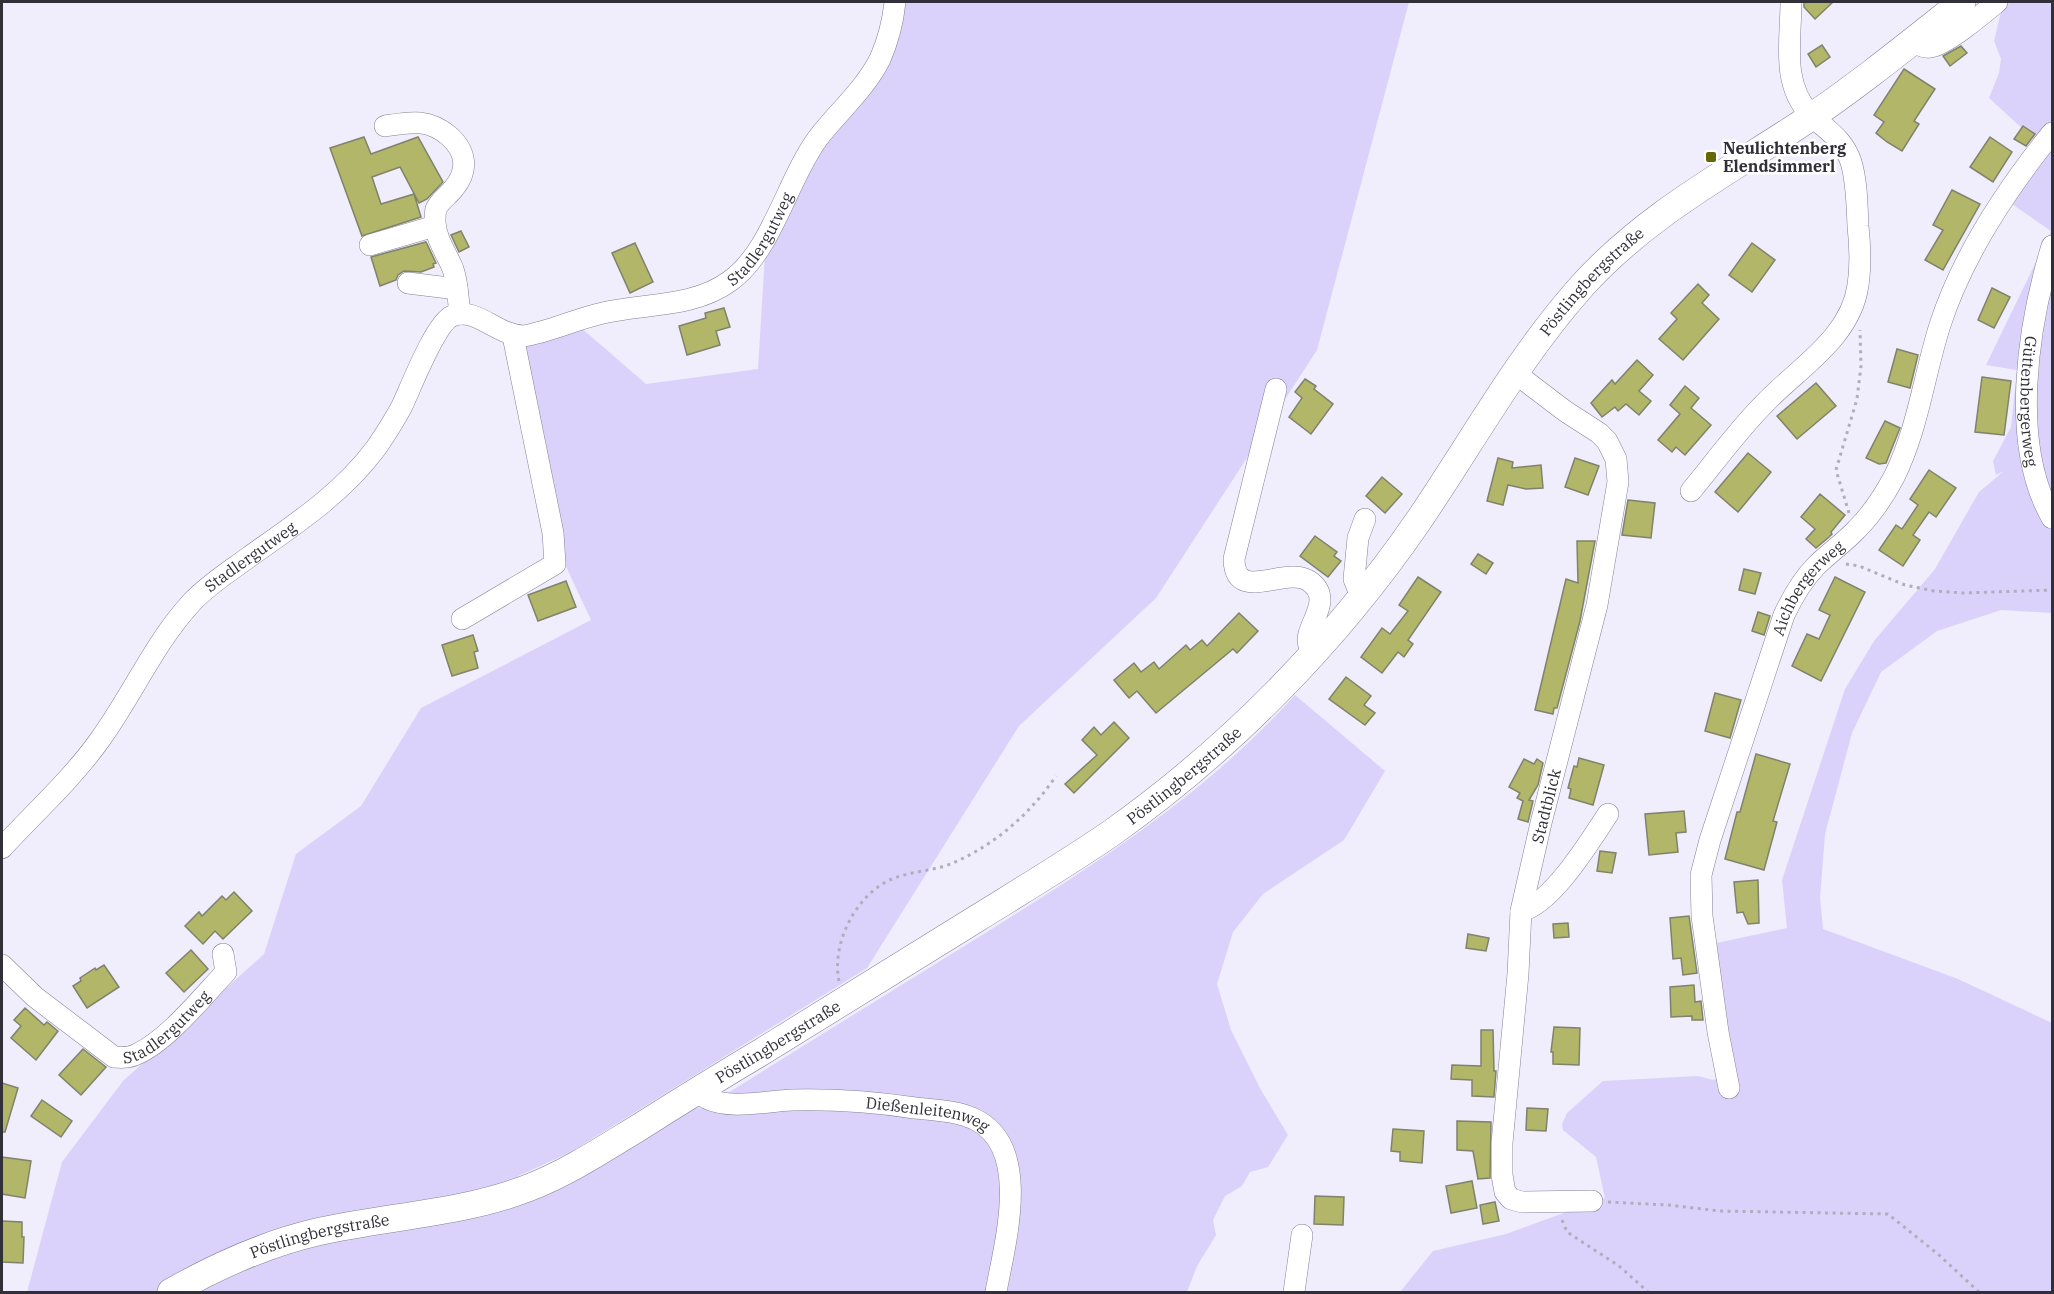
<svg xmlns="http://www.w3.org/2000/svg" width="2054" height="1294" font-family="'IBM Plex Serif',serif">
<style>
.green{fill:#dad2fb}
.building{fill:#b1b669;stroke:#80826b;stroke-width:1.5}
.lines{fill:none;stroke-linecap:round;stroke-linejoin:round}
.minor-casing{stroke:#858197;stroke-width:22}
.major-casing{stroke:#858197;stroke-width:28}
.path{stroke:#b1aebb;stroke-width:3;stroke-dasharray:3 4.5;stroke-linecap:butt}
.minor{stroke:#fff;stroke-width:21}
.major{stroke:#fff;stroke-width:27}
.poi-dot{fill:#646704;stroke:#fff;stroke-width:2}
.labels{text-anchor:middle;stroke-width:5;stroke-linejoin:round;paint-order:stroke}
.poi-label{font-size:16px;font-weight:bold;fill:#312f38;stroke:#fff;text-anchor:start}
.street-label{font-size:16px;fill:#312f38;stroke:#fff}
</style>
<rect width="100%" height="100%" fill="#f0edfc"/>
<g class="green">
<path d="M899,2H1409L1317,350L1156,598L1019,726L867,968L571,1152L518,1176L519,1199L690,1108L744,1110L828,1107L961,1121L993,1142L1004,1189L990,1292H27L62,1162L123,1081L264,954L296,854L361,806L421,708L591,620L563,560L524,343L579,326L646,384L758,369L766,238L808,159L877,70Z"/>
<path d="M2010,2H2052V236L2032,385L2052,271V613L2001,610L1937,631L1881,672L1852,733L1825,834L1820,898L1823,929L1958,979L2052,1023V1292H1400L1433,1251L1506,1234L1605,1198L1596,1157L1563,1130L1562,1124L1567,1113L1603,1081L1698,1076L1713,1080L1734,1072L1712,944L1787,928L1782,880L1845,689L1874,641L1935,569L1979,492L2004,471L1996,475L1993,461L2011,427L2017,370L1986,365L2051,231L2009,202L2038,143L1989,98L1999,73L2001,59L1994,41L2001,12Z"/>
<path d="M1295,695L1385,771L1344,840L1263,894L1233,932L1217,984L1231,1030L1261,1090L1288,1135L1268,1167L1250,1172L1242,1186L1225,1196L1213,1220L1216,1235L1197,1266L1187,1292H1004L1013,1245L993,1124L730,1095L728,1093C811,1041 895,989 979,937C1093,866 1204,796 1295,695Z"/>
</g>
<g class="building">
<path d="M1804,2H1833L1815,19L1804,7Z"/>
<path d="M1822,45L1830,57L1816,67L1808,54Z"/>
<path d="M1961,46L1967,53L1950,66L1943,56Z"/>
<path d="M1904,69L1935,89L1914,121L1919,124L1902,151L1887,142L1876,133L1884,122L1874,115Z"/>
<path d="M2023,126L2035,134L2026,146L2014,139Z"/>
<path d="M364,137L371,154L418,137L443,182L427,199L419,203L400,167L372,177L381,204L414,194L421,217L362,236L330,148Z"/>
<path d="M1990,137L2012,152L1993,182L1970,167Z"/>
<path d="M1952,190L1980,204L1943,270L1925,260L1943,230L1933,225Z"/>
<path d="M461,231L469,247L459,252L451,235Z"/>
<path d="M426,242L436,263L433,264L434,267L421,272L404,271L398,275L396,280L380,286L371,257Z"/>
<path d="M635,243L653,282L630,293L612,253Z"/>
<path d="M1752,243L1775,260L1752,292L1729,275Z"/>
<path d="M1698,284L1709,295L1702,303L1719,319L1683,360L1659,339L1677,319L1671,313Z"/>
<path d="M1992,288L2010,297L1994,328L1978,320Z"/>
<path d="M724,308L730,327L716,331L720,345L687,355L679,326L706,318L705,313Z"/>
<path d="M1897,349L1918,355L1910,388L1888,382Z"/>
<path d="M1637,360L1653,375L1639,391L1651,401L1639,415L1626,404L1618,411L1615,407L1602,417L1591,403L1612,380L1615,384Z"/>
<path d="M1982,377L2011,381L2004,435L1975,432Z"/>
<path d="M1305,379L1316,386L1314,389L1333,404L1311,434L1289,417L1302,398L1295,392Z"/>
<path d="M1816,383L1836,406L1797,439L1777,416Z"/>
<path d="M1685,386L1699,398L1691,408L1711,425L1685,455L1676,447L1672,452L1658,440L1680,414L1670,405Z"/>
<path d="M1885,421L1900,428L1886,463L1879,464L1866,458Z"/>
<path d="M1748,453L1771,472L1738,512L1715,492Z"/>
<path d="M1498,458L1513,462L1512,468L1541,465L1543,488L1526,489L1508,485L1503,505L1487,501Z"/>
<path d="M1575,458L1599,466L1588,495L1565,487Z"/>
<path d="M1929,470L1956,488L1936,517L1929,512L1913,535L1920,540L1903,566L1879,550L1896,525L1902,529L1918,505L1910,499Z"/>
<path d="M1382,477L1402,494L1385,513L1366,496Z"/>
<path d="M1820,494L1845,515L1831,532L1832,534L1829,537L1816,548L1806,539L1815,529L1801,517Z"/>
<path d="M1628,500L1655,503L1651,538L1622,535Z"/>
<path d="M1315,536L1337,552L1334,556L1341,561L1328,577L1300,556Z"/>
<path d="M1577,541H1595L1580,621L1557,708H1554L1553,714L1535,710L1566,579L1578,583Z"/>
<path d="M1478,554L1493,563L1486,574L1471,564Z"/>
<path d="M1744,569L1761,573L1755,594L1739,590Z"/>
<path d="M1418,577L1441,592L1408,640L1413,644L1404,657L1398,652L1382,673L1361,657L1382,628L1390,634L1408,611L1399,605Z"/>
<path d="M1835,577L1865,592L1821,681L1792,666L1807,634L1819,639L1830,615L1819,610Z"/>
<path d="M566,581L576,607L538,621L528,595Z"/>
<path d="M1758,612L1770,616L1764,635L1752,631Z"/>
<path d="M1239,613L1258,631L1237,653L1233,649L1156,713L1137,691L1129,698L1114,680L1134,663L1141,672L1154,662L1159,669L1186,645L1190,650L1202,640L1207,646Z"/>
<path d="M473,635L478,651L474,652L478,668L452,676L442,645Z"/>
<path d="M1346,677L1371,696L1364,705L1375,713L1365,725L1329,699Z"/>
<path d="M1715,693L1741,700L1730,738L1705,731Z"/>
<path d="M1114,722L1129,738L1074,793L1065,784L1097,755L1082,740L1094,727L1101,735Z"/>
<path d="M1756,754L1790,764L1773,821L1777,822L1764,870L1725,859L1737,812H1740Z"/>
<path d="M1579,758L1604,765L1593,805L1569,798L1571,789L1568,788L1574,766L1577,767Z"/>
<path d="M1524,759L1534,764L1537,759L1543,763L1538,785L1529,800L1533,801L1528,822L1518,819L1523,801L1517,798L1520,793L1509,787Z"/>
<path d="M1684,811L1686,832L1676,833L1678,852L1649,855L1645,814Z"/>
<path d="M1600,851L1616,853L1612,873L1597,871Z"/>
<path d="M1758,880L1759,923L1748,924L1743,912L1737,913L1734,882Z"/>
<path d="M234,892L252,911L223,939L215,931L203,944L185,926L199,912L202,916L222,896L226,900Z"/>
<path d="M1689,916L1697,973L1683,975L1681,958L1673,959L1670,918Z"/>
<path d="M1568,923L1569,937L1554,938L1553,924Z"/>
<path d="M1468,934L1489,938L1486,951L1466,948Z"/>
<path d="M191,950L208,969L184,992L166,973Z"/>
<path d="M104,965L119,987L87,1008L73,986L81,981L80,978L95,968L96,970Z"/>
<path d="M1694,985L1695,1002L1701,1001L1703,1020H1692V1016L1671,1017L1670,987Z"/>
<path d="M25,1008L44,1025L47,1022L58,1031L36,1060L11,1038L21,1026L14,1020Z"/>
<path d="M1554,1027L1580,1028L1579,1065L1553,1064V1052H1551Z"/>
<path d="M1481,1030H1493L1494,1071H1496L1494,1097L1472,1096V1080L1451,1079L1452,1065L1481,1066Z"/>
<path d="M83,1049L106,1067L81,1095L59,1075Z"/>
<path d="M2,1083L18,1088L5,1132H2Z"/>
<path d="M42,1100L72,1121L61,1137L31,1116Z"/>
<path d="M1527,1108L1548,1109L1546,1131L1526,1130Z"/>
<path d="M1457,1121L1491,1122L1490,1178L1478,1179L1473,1151L1457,1150Z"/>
<path d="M1393,1129L1424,1131L1422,1163L1400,1161V1152L1391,1151Z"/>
<path d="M2,1157L31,1161L25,1198L2,1194Z"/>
<path d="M1472,1181L1477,1208L1451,1213L1446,1186Z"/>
<path d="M1315,1196L1344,1197L1343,1225L1314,1224Z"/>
<path d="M1495,1202L1499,1221L1483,1224L1480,1205Z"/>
<path d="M2,1221L22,1222V1237H24L23,1263L2,1262Z"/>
</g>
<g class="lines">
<defs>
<g id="minor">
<path d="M1914,40C1918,45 1923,48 1930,47C1945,46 1985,12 1997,2"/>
<path d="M385,126C410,122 428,118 449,136C466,151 469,170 454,188C449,195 440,200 436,209C435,213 435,218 435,222C436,240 447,254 453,269C458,283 458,300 460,314"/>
<path d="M370,245L435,226"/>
<path id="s1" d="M2052,246C2028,325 2009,443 2052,518"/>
<path d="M408,283L457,289"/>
<path d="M1515,373L1565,411L1599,433L1607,441L1616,459L1618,482L1597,605L1541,823L1521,911L1518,974L1502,1143V1175L1505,1192L1511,1199L1522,1202L1592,1201"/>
<path d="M1276,389L1234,559C1235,605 1285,565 1309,581C1337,600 1302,628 1309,645C1310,648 1313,650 1314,653"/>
<path d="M1691,491C1715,462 1738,430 1764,404C1798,368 1851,338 1858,285C1861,266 1860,245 1858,226C1857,205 1857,182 1851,162C1843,138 1826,130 1810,114C1781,84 1791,40 1791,2"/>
<path d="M1361,597L1354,579L1358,538L1365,519"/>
<path d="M462,619L555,564L553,533L513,336"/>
<path id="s2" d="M2,848C34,813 71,780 99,741C132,696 154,643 192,602C209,584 230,571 249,557C294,525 342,494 376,448C385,435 394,421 402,406C411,387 435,324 452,316C476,306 497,336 524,336C551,331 576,319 603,313C645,303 693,308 730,281C772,251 787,180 818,138C838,112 865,89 880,59C888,41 893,21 895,2"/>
<path d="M1521,911C1552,904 1590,841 1608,814"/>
<path id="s3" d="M2,965L35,997L114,1057C123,1058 130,1058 137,1054C168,1040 203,996 226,972L223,954"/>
<path id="s4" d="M1729,1088L1718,1032L1702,916L1701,875L1710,840L1784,615C1793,596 1802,580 1816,566C1829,553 1845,542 1857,529C1871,515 1885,494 1894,477C1918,429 1924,375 1940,325C1963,254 2006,190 2052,133"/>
<path id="s5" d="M700,1090L706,1098C731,1110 765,1101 792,1100C833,1099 875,1102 915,1108C936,1110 960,1111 978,1121C1032,1151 1004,1246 996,1292"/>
<path d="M1294,1292L1302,1235"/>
</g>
<g id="major">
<path id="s6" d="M171,1292C217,1266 265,1244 317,1232C387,1216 461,1214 528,1188C567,1173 602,1150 638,1128C679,1102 721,1076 763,1051C834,1007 905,963 976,919C1021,891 1066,864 1110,834C1230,749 1336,641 1419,520C1472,442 1518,358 1581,287C1644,217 1721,176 1799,125C1855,88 1909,44 1962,2"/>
</g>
</defs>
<use href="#minor" class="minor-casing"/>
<use href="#major" class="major-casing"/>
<g class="path">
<path d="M1849,513L1836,470L1857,399L1861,366L1860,330"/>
<path d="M1846,564L1859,566L1905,585L1934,591L1963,593L2052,590"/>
<path d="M839,981C831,944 856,894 892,879C911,871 934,871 953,863C996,844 1030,814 1056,776"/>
<path d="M1608,1202L1668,1205L1720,1211L1888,1214L1939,1255L1979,1292"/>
<path d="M1562,1220L1567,1232L1619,1266L1648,1292"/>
</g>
<use href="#minor" class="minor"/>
<use href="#major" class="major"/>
</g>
<rect class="poi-dot" x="1705" y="151" width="12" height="12" rx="3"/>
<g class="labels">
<g class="poi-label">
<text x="1723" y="154">Neulichtenberg<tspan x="1723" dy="18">Elendsimmerl</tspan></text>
</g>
<g class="street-label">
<text dy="6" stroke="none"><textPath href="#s2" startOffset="1050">Stadlergutweg</textPath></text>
<text dy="6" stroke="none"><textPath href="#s6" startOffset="1794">Pöstlingbergstraße</textPath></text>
<text dy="6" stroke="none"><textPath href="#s1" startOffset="158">Güttenbergerweg</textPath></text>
<text dy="6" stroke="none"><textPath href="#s2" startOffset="386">Stadlergutweg</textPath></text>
<text dy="6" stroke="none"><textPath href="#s4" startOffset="524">Aichbergerweg</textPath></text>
<text dy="6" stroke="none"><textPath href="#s6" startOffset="1150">Pöstlingbergstraße</textPath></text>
<text transform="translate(1546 806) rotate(-76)" y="6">Stadtblick</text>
<text dy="6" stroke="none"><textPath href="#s3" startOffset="208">Stadlergutweg</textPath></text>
<text dy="6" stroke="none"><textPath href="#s6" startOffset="664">Pöstlingbergstraße</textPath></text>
<text dy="6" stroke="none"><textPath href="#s5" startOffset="234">Dießenleitenweg</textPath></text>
<text dy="6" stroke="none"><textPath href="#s6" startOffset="160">Pöstlingbergstraße</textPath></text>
</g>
</g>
<rect width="2054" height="1294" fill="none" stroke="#312f38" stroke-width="6"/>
</svg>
